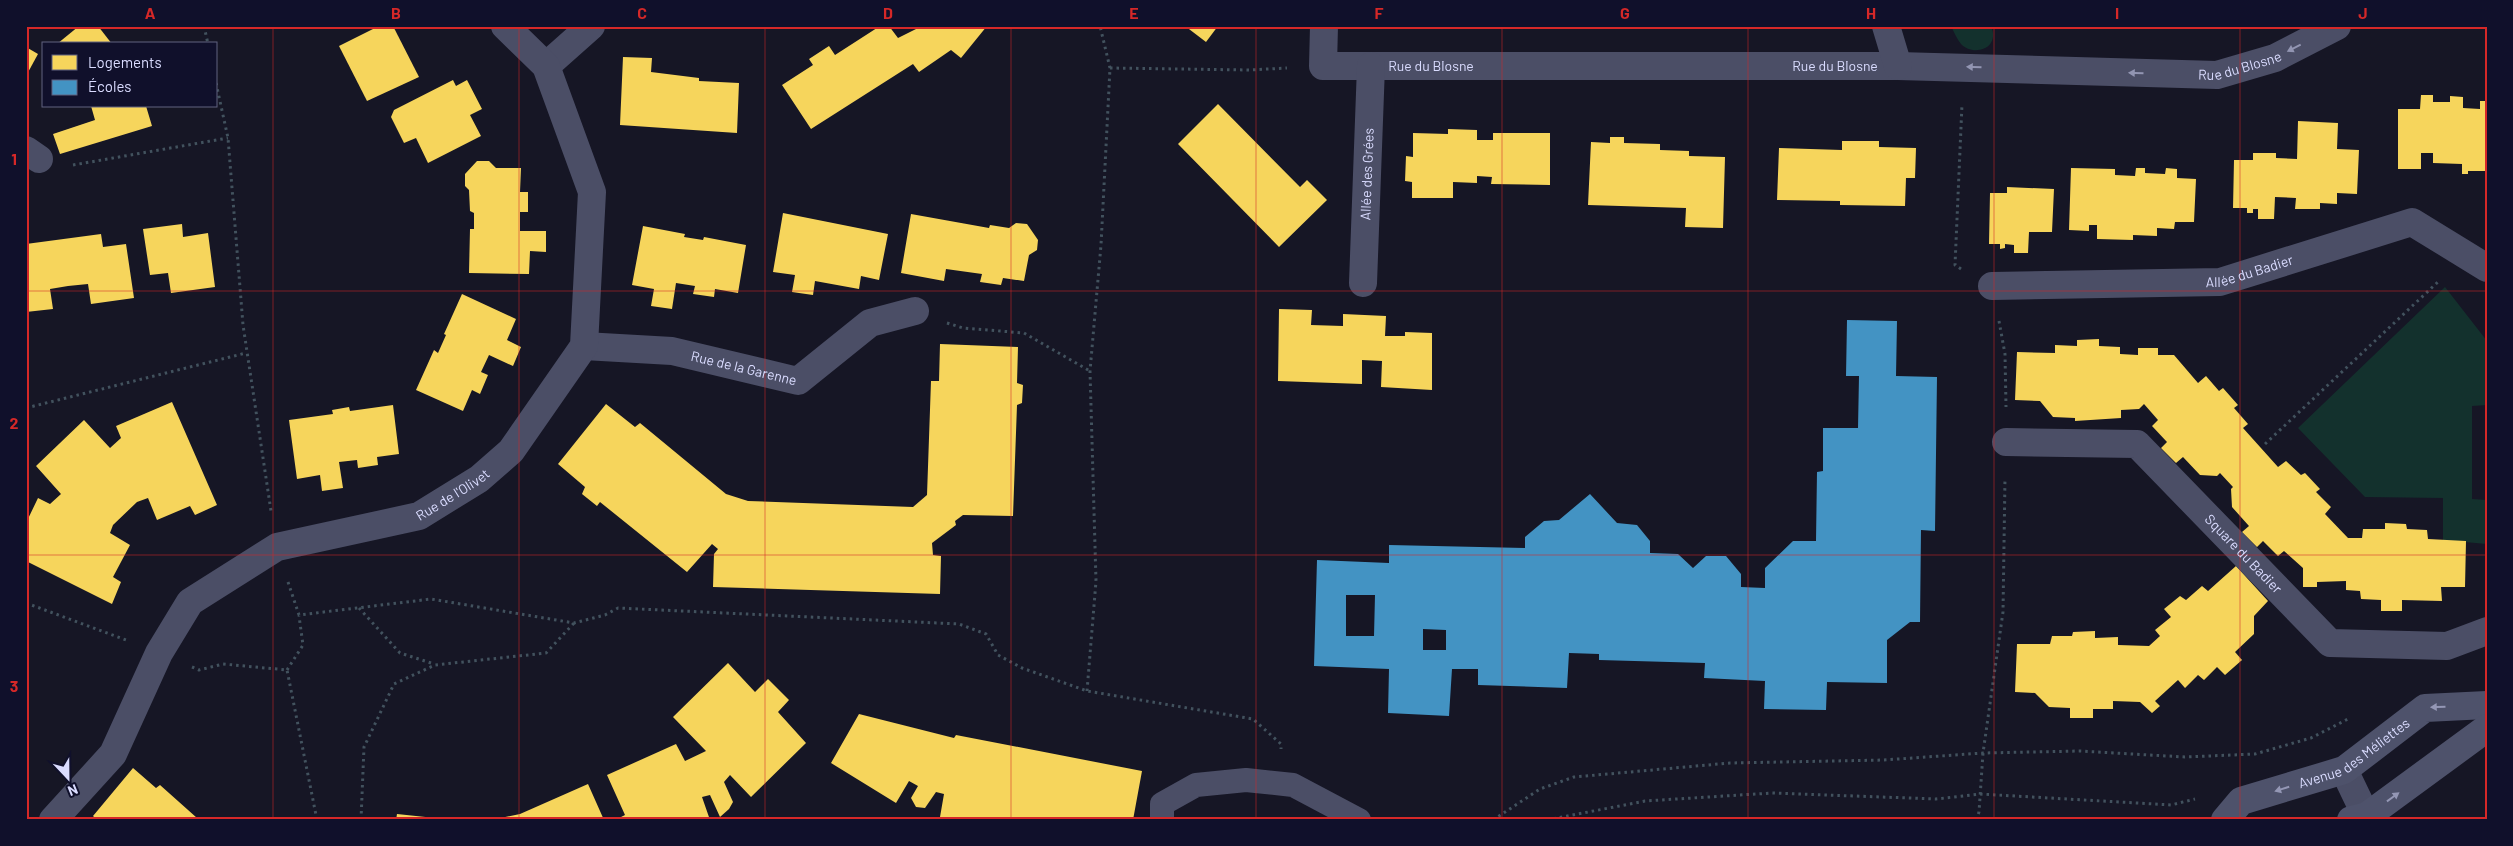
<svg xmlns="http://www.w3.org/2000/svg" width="2513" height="846" font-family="Barlow,sans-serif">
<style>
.green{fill:#13312d}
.homes{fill:#f6d55c}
.schools{fill:#4393c3;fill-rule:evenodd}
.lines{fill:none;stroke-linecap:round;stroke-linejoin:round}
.path{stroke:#42525e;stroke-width:3;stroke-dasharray:2.5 4;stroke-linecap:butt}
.lane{stroke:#4b4e66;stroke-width:24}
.street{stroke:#4b4e66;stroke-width:28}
.secondary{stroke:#4e526b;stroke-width:28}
.oneway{fill:#9295b2}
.oneway2{fill:#9497b5}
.grid{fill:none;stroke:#d62828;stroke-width:1;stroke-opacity:0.55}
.labels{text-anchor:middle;stroke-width:5;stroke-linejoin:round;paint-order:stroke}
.street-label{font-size:14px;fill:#dadcff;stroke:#10102b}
.neatline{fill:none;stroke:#d62828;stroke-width:2}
.grid-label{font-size:16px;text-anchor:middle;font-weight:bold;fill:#d62828}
</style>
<rect width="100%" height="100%" fill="#161625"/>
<g class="green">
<path d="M1951,26H1991C2001,49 1973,57 1961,44C1957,39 1954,32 1951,26Z"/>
<path d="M2445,287L2487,341V405L2472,406V499L2487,500V544L2443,540V498L2365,497L2298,428Z"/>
</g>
<g class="homes">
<path d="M79,26H98L112,44H57Z"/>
<path d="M379,26H393L419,77L367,101L339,46Z"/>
<path d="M880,26H889L898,38L922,26H987L961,58L951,50L919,72L913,64L811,129L782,85L813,65L809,59L829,46L835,55Z"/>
<path d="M1185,26H1218L1206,42Z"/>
<path d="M26,47L38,54L26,76Z"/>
<path d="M623,57L652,58L651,72L699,78V81L739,83L737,133L620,125Z"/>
<path d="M453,80L456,86L467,80L482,109L470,115L481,136L428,163L416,138L404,143L391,117L394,110Z"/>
<path d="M2421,95H2433V102H2450V96L2463,97V108L2480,109V101H2487V171H2468V174H2462V164L2433,163V153H2421V169H2398V109H2420Z"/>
<path d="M1218,104L1300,187L1307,180L1327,200L1279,247L1178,144Z"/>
<path d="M91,106H146L152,126L60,154L53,134L95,120Z"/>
<path d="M2298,121L2338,123L2337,149L2359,150L2357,194L2337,193V204L2320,203V209H2295L2296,198L2275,197L2274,219H2258V209H2253V213H2247V208H2233L2234,160H2253V153H2276V158L2297,159Z"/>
<path d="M1448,129L1477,130V140H1493V133H1550V185L1491,184L1492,177L1477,176V183L1453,182V198H1412V182L1405,181L1406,156L1413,157V133L1448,134Z"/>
<path d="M1610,137H1624V143L1660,144V150L1689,151V156L1725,157L1723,228L1685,227L1686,208L1588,205L1591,142L1610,143Z"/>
<path d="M1842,141H1879V147L1916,148L1915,178H1906L1905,206L1840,205V201L1777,200L1779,148L1842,150Z"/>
<path d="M477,161H489L496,168H521L520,192H528V212H520V231H546V252L530,251L529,274L469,273L470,229H474V213L470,211L469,190L465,186V174Z"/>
<path d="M2071,168L2115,169V175L2135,176L2136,168H2145V173L2165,174L2166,168L2177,169V178L2196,179L2194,222H2175L2174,229L2157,228V236L2133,235V240L2097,239V225H2089V231L2069,230Z"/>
<path d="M2007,187L2054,189L2052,232H2029L2028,253H2014V245L2005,244V248L2000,249V244H1989L1990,193H2007Z"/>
<path d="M783,213L888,234L879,280L861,276L859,289L815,281L813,295L792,292L795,275L773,272Z"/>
<path d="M911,214L989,228L990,225L1009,228L1016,223L1027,224L1038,240L1037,250L1029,255L1024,281L1003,278L1001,285L980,282L982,274L946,269L944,281L901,273Z"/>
<path d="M182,224L183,237L208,233L215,287L171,293L168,273L150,275L143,229Z"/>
<path d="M643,226L685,234L684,237L703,240L704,237L746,245L738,293L715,289L714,297L693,294L695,286L676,283L672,309L651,306L654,289L632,285Z"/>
<path d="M101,234L103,247L126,244L134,298L91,304L88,284L68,286L50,289L53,309L26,312V244Z"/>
<path d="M462,294L516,319L507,340L521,347L513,366L489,355L481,372L488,375L480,394L472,390L463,411L416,390L434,350L438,353L446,335L444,334Z"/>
<path d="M1279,309L1312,310L1311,325L1343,326V314L1386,316L1385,336H1405V332L1432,333V390L1381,387L1382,361L1362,360V384L1278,381Z"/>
<path d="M2099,339V346L2120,347V354L2138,355V348H2158V355H2174L2198,383L2206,376L2219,391L2223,388L2238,405L2234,408L2248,424L2243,428L2278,467L2286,461L2301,475L2305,473L2320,489L2316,492L2331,507L2325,514L2348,538H2362L2363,529H2385V523L2406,524L2407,529L2427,530L2428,539L2466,541L2465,587H2441L2442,601L2402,600V611H2381V600L2361,599L2360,591L2346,590V581L2317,582V587H2303V568L2284,551L2278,556L2263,541L2257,547L2242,532L2249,526L2232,507L2231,489L2233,487L2220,473L2217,476L2200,475L2183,457L2176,463L2161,448L2167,442L2152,426L2158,420L2144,404L2139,409L2121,410V418L2075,421V418L2053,417L2040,401L2015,400L2017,352L2055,353V345L2077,346V340Z"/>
<path d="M940,344L1018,347L1017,383L1023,385L1022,403L1017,405L1013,516L963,515L955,521L956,525L932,543L933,555L941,556L940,594L713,587L714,554L718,549L712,544L687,572L600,502L597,506L582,494L585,487L558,464L606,404L635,427L640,423L726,494L748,501L913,507L927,495L931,381H939Z"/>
<path d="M172,402L217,505L195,515L190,506L157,520L148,498L137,502L113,525L110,533L130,545L113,577L121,582L112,604L26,561V523L38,498L50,504L61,494L36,466L84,420L110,448L121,438L116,426Z"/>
<path d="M393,405L399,454L377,457L378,465L358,468L357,460L339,462L343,488L322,491L320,475L297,479L289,420L333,414L332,410L349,407L350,411Z"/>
<path d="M2236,566L2268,601L2254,616V634L2235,652L2242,660L2225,675L2217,667L2204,680L2198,675L2185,688L2178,680L2155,701L2160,706L2152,713L2140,702L2113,701V709H2093V718H2070V708L2049,707L2035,693L2015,692L2017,644H2050L2052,636H2072L2073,632L2095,631V638L2118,637V645L2149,646L2160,636L2155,630L2171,617L2164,609L2180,596L2186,600L2202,586L2208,591Z"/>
<path d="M728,663L755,692L768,679L789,700L778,712L806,743L751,797L730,775L724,782L733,802L729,809L720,817L710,795L702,797L710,820H615L625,815L607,775L676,744L685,761L706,751L673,717Z"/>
<path d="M859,714L954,738L956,735L1142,771L1133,820H956L940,817L944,794L936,792L925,808L916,807L911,798L918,786L909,781L896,803L831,763Z"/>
<path d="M133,768L156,788L160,785L197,818L196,820H97L93,816Z"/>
<path d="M588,784L604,820H491L520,814Z"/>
<path d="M397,814L435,818V820H396Z"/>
</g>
<path class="schools" d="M1847,320L1897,321L1896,376L1937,377L1935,531L1921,530L1920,622H1910L1887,640V683L1827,682L1826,710L1764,709L1765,681L1704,678L1705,663L1599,660V654L1569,653L1567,688L1478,685V669H1452L1449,716L1388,713L1389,669L1314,666L1317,560L1389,563V545L1525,548V537L1544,521L1559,520L1590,494L1617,523L1637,525L1650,541V553L1678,554L1693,568L1706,556H1726L1741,574V587L1765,588V568L1793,541H1816L1817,472L1823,471V428H1858L1859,376H1846ZM1346,595H1375L1374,636H1346ZM1423,629L1446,630V650H1423Z"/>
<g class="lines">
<g class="path">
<path d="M204,26L208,44"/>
<path d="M1110,68L1249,70L1287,68"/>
<path d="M216,83L228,138L243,325L271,511"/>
<path d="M73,165L228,138"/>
<path d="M1961,269L1955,265L1962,104"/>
<path d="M1999,321L2005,354L2006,407"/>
<path d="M947,323L963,328L1024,333L1090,371"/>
<path d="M26,408L246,353"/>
<path d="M2265,444L2440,280"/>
<path d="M288,582L299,615L431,599L574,623L605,615L618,608L959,624L986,634L998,655L1022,668L1087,691L1253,719L1281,744V749"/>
<path d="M26,603L126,640"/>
<path d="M359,608L400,653L434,664"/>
<path d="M192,667L199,670L223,664L287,670L317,820"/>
<path d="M287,670L303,645L299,616"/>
<path d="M1087,691L1096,581L1090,371L1101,245L1110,68L1100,26"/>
<path d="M361,820L364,747L394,684L435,665L546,653L574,623"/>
<path d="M1493,820L1540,789L1574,777L1730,763L1884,760L1983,753L2080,751L2185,757L2255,754L2311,738L2348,719"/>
<path d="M1547,820L1645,801L1772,793L1936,799L1980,794L2171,805L2195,799"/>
<path d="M1976,820L1979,812L1983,753L2003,612L2005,478"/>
</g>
<path class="lane" d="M1162,820V804L1196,785L1246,780L1293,785L1359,820"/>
<g class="street">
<path id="s1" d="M1324,26L1323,66H1898L2217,75L2275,58L2337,26"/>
<path d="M1886,26L1898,66"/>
<path d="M546,66L591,26"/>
<path d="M26,150L39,159"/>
<path id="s2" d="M1363,283L1371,66"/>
<path id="s3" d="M1992,286L2220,282L2412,222L2487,268"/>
<path id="s4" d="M584,346L672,351L798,381L870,323L915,311"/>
<path id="s5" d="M2006,442L2137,444L2330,643L2447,646L2487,631"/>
<path d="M2344,770L2368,820"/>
<path id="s6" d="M53,820L113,754L159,653L190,602L277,547L419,516L479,479L511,451L584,346L592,192L546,66L505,26"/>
</g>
<g class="secondary">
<path id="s7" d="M2225,820L2241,801L2344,770L2425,708L2487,705"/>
<path d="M2351,820L2367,816L2487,728"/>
</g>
</g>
<defs><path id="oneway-solid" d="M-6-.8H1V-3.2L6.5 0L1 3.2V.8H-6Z" transform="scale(1.25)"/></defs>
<g class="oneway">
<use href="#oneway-solid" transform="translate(2294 48) rotate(153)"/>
<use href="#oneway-solid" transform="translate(1974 67) rotate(-178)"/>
<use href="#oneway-solid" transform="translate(2136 73) rotate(-178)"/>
</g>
<g class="oneway2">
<use href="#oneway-solid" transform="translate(2438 707) rotate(178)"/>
<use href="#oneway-solid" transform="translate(2282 789) rotate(163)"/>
<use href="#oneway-solid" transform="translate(2393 797) rotate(-36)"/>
</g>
<path class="grid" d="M273,26V820M519,26V820M765,26V820M1011,26V820M1256,26V820M1502,26V820M1748,26V820M1994,26V820M2240,26V820M26,291H2487M26,555H2487"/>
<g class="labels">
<g class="street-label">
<text dy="5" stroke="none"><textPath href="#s1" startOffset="958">Rue du Blosne</textPath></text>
<text dy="5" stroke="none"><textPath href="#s1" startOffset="148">Rue du Blosne</textPath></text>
<text dy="5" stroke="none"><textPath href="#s1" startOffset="552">Rue du Blosne</textPath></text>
<text dy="5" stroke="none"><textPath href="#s2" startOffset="109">Allée des Grées</textPath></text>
<text dy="5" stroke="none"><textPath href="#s3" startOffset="259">Allée du Badier</textPath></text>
<text dy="5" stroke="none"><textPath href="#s4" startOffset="162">Rue de la Garenne</textPath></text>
<text dy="5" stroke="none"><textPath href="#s6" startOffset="548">Rue de l'Olivet</textPath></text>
<text dy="5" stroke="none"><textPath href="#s5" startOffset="284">Square du Badier</textPath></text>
<text dy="5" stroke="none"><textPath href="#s7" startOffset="149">Avenue des Méliettes</textPath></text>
</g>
</g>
<rect width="2513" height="846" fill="none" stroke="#10102b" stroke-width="55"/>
<rect x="42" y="42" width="175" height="65" fill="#10102b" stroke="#616280"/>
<rect x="52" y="55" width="25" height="15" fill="#f6d55c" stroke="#616280"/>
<text x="88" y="68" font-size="15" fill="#dadcff">Logements</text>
<rect x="52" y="80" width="25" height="15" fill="#4393c3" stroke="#616280"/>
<text x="88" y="92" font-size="15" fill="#dadcff">Écoles</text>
<g transform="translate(68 778) rotate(158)" stroke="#10102b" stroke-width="4" paint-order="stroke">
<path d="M0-4L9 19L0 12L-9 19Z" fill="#dadcff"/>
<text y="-8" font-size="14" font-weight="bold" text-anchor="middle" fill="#dadcff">N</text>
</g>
<rect x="28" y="28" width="2458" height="790" class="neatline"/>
<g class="grid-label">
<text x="150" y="19">A</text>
<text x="396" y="19">B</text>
<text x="642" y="19">C</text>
<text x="888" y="19">D</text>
<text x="1134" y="19">E</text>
<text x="1379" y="19">F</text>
<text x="1625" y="19">G</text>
<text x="1871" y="19">H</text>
<text x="2117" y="19">I</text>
<text x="2363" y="19">J</text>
<text x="14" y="165">1</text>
<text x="14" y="429">2</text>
<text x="14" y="692">3</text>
</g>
</svg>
